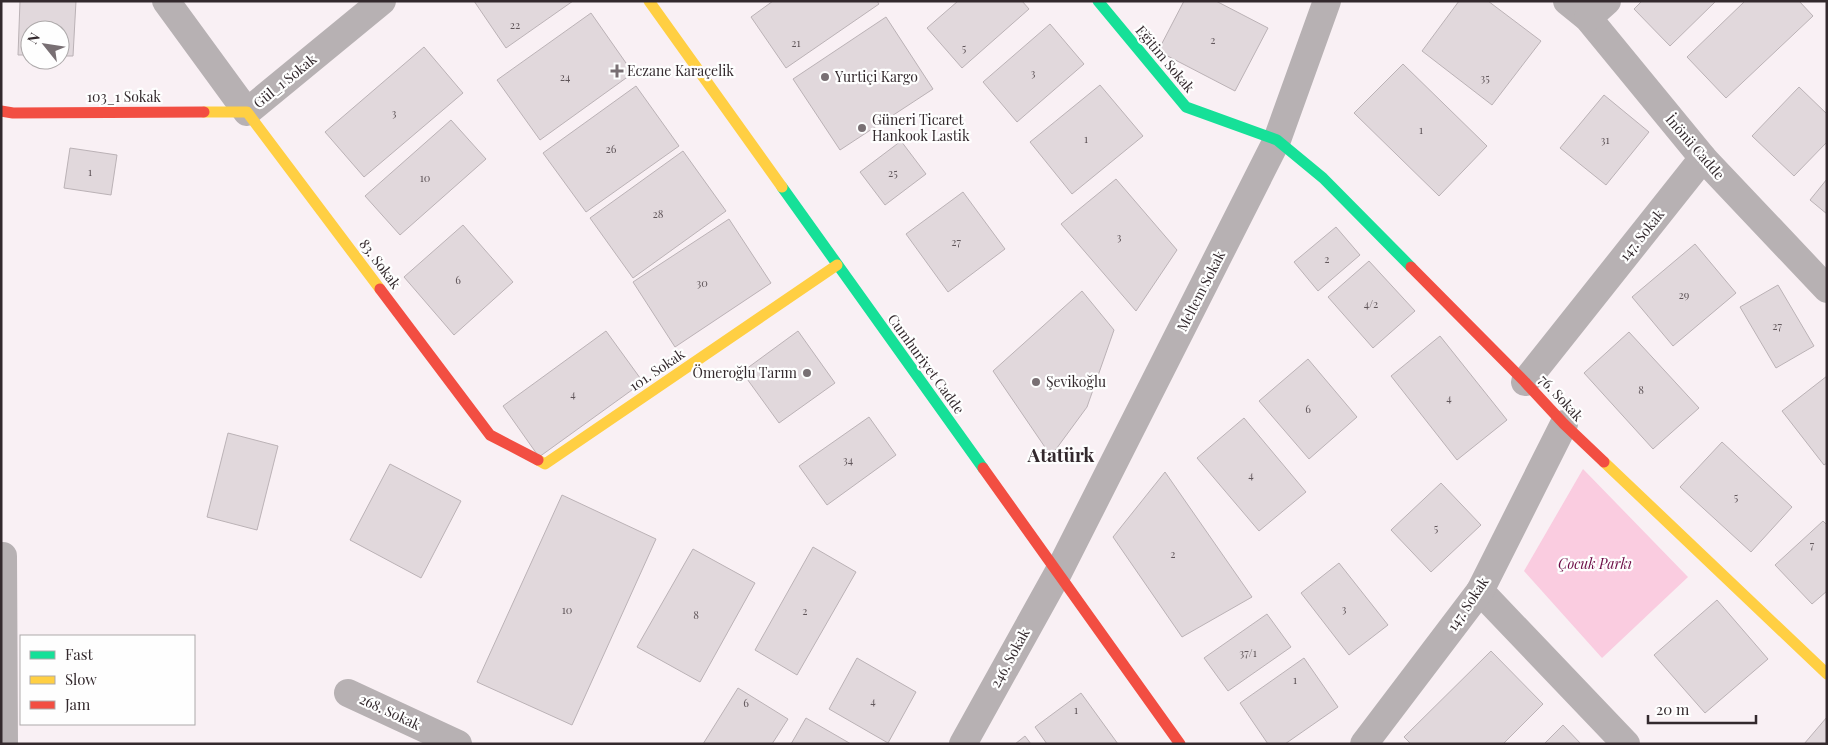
<svg xmlns="http://www.w3.org/2000/svg" width="1828" height="745" font-family="'Playfair Display',serif">
<style>
.green{fill:#facce0}
.building{fill:#e1d8dc;stroke:#bbb2b6}
.lines{fill:none;stroke-linecap:round;stroke-linejoin:round}
.street{stroke:#b7b1b3;stroke-width:28}
.fast{stroke:#16e098;stroke-width:11}
.slow{stroke:#ffcf43;stroke-width:11}
.jam{stroke:#f24e42;stroke-width:11}
.poi-dot{fill:#786f73;stroke:#fefefe;stroke-width:2}
.labels{text-anchor:middle;stroke-width:4.5;stroke-linejoin:round;paint-order:stroke}
.number-label{font-size:11px;fill:#60565a}
.street-label{font-size:14px;fill:#33292d;stroke:#fefefe}
.poi-label{font-size:14px;fill:#33292d;stroke:#fefefe;text-anchor:start}
.park-label{font-size:14px;font-style:italic;fill:#6b0a44;stroke:#fefefe}
.district-label{font-size:19px;font-weight:bold;fill:#33292d;stroke:#fefefe}
</style>
<rect width="100%" height="100%" fill="#f9f0f4"/>
<path class="green" d="M1583,469L1688,577L1602,658L1524,571Z"/>
<g class="building">
<path d="M20,1H76L73,56H60V30H30V55H18Z"/>
<path d="M474,1H573L506,48Z"/>
<path d="M773,1H877L879,4L786,68L751,17Z"/>
<path d="M958,1H1022L1029,9L962,68L927,28Z"/>
<path d="M1184,1H1216L1268,28L1235,91L1158,51Z"/>
<path d="M1459,1H1488L1541,41L1492,105L1422,51Z"/>
<path d="M1642,1H1716L1670,46L1634,9Z"/>
<path d="M1745,1H1799L1813,16L1726,98L1687,57Z"/>
<path d="M591,13L633,73L540,140L497,80Z"/>
<path d="M886,17L933,89L840,150L793,79Z"/>
<path d="M1050,24L1084,64L1017,122L983,82Z"/>
<path d="M424,47L463,93L364,177L325,132Z"/>
<path d="M1403,64L1487,146L1439,196L1354,113Z"/>
<path d="M1100,85L1143,136L1072,194L1030,142Z"/>
<path d="M636,86L679,146L586,212L543,153Z"/>
<path d="M1799,87L1827,114V142L1794,176L1752,136Z"/>
<path d="M1604,95L1649,132L1606,185L1560,148Z"/>
<path d="M451,120L486,159L400,235L365,196Z"/>
<path d="M901,141L926,174L885,205L860,172Z"/>
<path d="M70,148L117,155L111,195L64,188Z"/>
<path d="M683,151L726,211L633,278L590,218Z"/>
<path d="M1116,179L1177,250L1136,311L1061,224Z"/>
<path d="M1827,179V214L1810,200Z"/>
<path d="M963,192L1005,249L948,292L906,234Z"/>
<path d="M729,219L771,283L675,347L633,282Z"/>
<path d="M463,225L513,282L454,335L404,277Z"/>
<path d="M1336,227L1360,255L1318,291L1294,262Z"/>
<path d="M1695,244L1736,293L1673,346L1632,297Z"/>
<path d="M1369,261L1415,311L1373,348L1328,297Z"/>
<path d="M1778,285L1814,346L1776,368L1740,307Z"/>
<path d="M1082,291L1114,330L1087,407L1051,456L993,371Z"/>
<path d="M606,331L643,382L539,457L503,406Z"/>
<path d="M798,331L835,383L779,423L742,372Z"/>
<path d="M1629,332L1699,408L1653,449L1584,373Z"/>
<path d="M1440,336L1507,420L1457,460L1391,376Z"/>
<path d="M1308,359L1357,417L1309,459L1259,401Z"/>
<path d="M1827,376V463L1824,465L1782,411Z"/>
<path d="M869,417L896,455L827,505L799,466Z"/>
<path d="M1244,418L1306,492L1259,531L1197,458Z"/>
<path d="M228,433L278,446L257,530L207,517Z"/>
<path d="M1722,442L1792,507L1751,552L1680,487Z"/>
<path d="M390,464L461,501L421,578L350,540Z"/>
<path d="M1165,472L1252,597L1182,637L1113,537Z"/>
<path d="M1441,483L1481,525L1431,572L1391,530Z"/>
<path d="M562,495L656,539L572,725L477,682Z"/>
<path d="M1823,521L1827,525V591L1812,604L1775,565Z"/>
<path d="M813,547L856,572L797,675L755,650Z"/>
<path d="M693,549L755,583L700,682L637,647Z"/>
<path d="M1339,563L1388,625L1349,655L1301,593Z"/>
<path d="M1717,600L1768,659L1705,713L1654,655Z"/>
<path d="M1267,614L1291,647L1228,691L1204,658Z"/>
<path d="M1491,651L1543,704L1503,744H1411L1404,737Z"/>
<path d="M857,658L916,692L888,743L829,709Z"/>
<path d="M1304,658L1338,707L1285,744H1268L1240,703Z"/>
<path d="M738,688L788,719L772,744H703Z"/>
<path d="M1081,693L1118,744H1047L1035,727Z"/>
<path d="M1827,717V744H1804Z"/>
<path d="M806,718L851,744H791Z"/>
<path d="M1563,725L1581,744H1544Z"/>
<path d="M1025,736L1031,744H1015Z"/>
</g>
<g class="lines">
<g class="street">
<path d="M166,1L247,112L382,1"/>
<path d="M1567,1L1588,18L1703,158L1827,289"/>
<path d="M1588,18L1607,1"/>
<path d="M1525,382L1703,158"/>
<path d="M3,556L4,744"/>
<path d="M1480,591L1626,744"/>
<path d="M348,693L458,744"/>
<path d="M963,744L1058,573L1277,140L1327,1"/>
<path d="M1364,744L1480,591L1564,424"/>
</g>
<g class="fast">
<path d="M1098,1L1186,107L1277,140L1323,178L1411,267"/>
<path d="M782,187L983,468"/>
</g>
<g class="slow">
<path d="M649,1L782,187"/>
<path d="M204,112H247L380,289"/>
<path d="M538,460L545,464L837,265"/>
<path d="M1604,462L1827,674"/>
</g>
<g class="jam">
<path d="M1,111L13,113L204,112"/>
<path d="M1411,267L1525,382L1564,424L1604,462"/>
<path d="M380,289L490,435L538,460"/>
<path d="M983,468L1180,744"/>
</g>
</g>
<g class="poi-dot">
<path d="M614.5 63.5h5v5h5v5h-5v5h-5v-5h-5v-5h5z"/>
<circle cx="825" cy="77" r="5"/>
<circle cx="862" cy="128" r="5"/>
<circle cx="807" cy="373" r="5"/>
<circle cx="1036" cy="382" r="5"/>
</g>
<g class="labels">
<g class="number-label">
<text x="515" y="29">22</text>
<text x="1213" y="44">2</text>
<text x="796" y="47">21</text>
<text x="964" y="52">5</text>
<text x="1033" y="77">3</text>
<text x="565" y="81">24</text>
<text x="1485" y="82">35</text>
<text x="394" y="117">3</text>
<text x="1421" y="134">1</text>
<text x="1086" y="143">1</text>
<text x="1605" y="144">31</text>
<text x="611" y="153">26</text>
<text x="90" y="176">1</text>
<text x="893" y="177">25</text>
<text x="425" y="182">10</text>
<text x="658" y="218">28</text>
<text x="1119" y="241">3</text>
<text x="956" y="246">27</text>
<text x="1327" y="263">2</text>
<text x="458" y="284">6</text>
<text x="702" y="287">30</text>
<text x="1684" y="299">29</text>
<text x="1371" y="308">4/2</text>
<text x="1777" y="330">27</text>
<text x="1641" y="394">8</text>
<text x="573" y="398">4</text>
<text x="1449" y="402">4</text>
<text x="1308" y="413">6</text>
<text x="848" y="464">34</text>
<text x="1251" y="479">4</text>
<text x="1736" y="501">5</text>
<text x="1436" y="532">5</text>
<text x="1812" y="549">7</text>
<text x="1173" y="558">2</text>
<text x="1344" y="613">3</text>
<text x="567" y="614">10</text>
<text x="805" y="615">2</text>
<text x="696" y="619">8</text>
<text x="1248" y="657">37/1</text>
<text x="1295" y="684">1</text>
<text x="873" y="705">4</text>
<text x="746" y="707">6</text>
<text x="1076" y="714">1</text>
</g>
<g class="street-label">
<text transform="translate(1165 59) rotate(50)" y="5">Eğitim Sokak</text>
<text transform="translate(285 81) rotate(-39)" y="5">Gül_1 Sokak</text>
<text x="124" y="102">103_1 Sokak</text>
<text transform="translate(1695 147) rotate(49)" y="5">İnönü Cadde</text>
<text transform="translate(1642 235) rotate(-51)" y="5">147. Sokak</text>
<text transform="translate(380 264) rotate(53)" y="5">83. Sokak</text>
<text transform="translate(1201 291) rotate(-63)" y="5">Meltem Sokak</text>
<text transform="translate(926 364) rotate(54)" y="5">Cumhuriyet Cadde</text>
<text transform="translate(657 370) rotate(-34)" y="5">101. Sokak</text>
<text transform="translate(1561 398) rotate(47)" y="5">76. Sokak</text>
<text transform="translate(1468 604) rotate(-56)" y="5">147. Sokak</text>
<text transform="translate(1010 658) rotate(-61)" y="5">246. Sokak</text>
<text transform="translate(390 712) rotate(25)" y="5">268. Sokak</text>
</g>
<g class="poi-label">
<text x="627" y="76">Eczane Karaçelik</text>
<text x="835" y="82">Yurtiçi Kargo</text>
<text x="872" y="125">Güneri Ticaret<tspan x="872" dy="16">Hankook Lastik</tspan></text>
<text x="797" y="378" text-anchor="end">Ömeroğlu Tarım</text>
<text x="1046" y="387">Şevikoğlu</text>
</g>
<g class="park-label">
<text x="1595" y="569">Çocuk Parkı</text>
</g>
<g class="district-label">
<text x="1061" y="462">Atatürk</text>
</g>
</g>
<rect width="1828" height="745" fill="none" stroke="#33292d" stroke-width="5"/>
<rect x="20" y="635" width="175" height="90" fill="#fefefe" stroke="#ada9aa"/>
<rect x="30" y="651" width="25" height="8" fill="#16e098" stroke="#ada9aa"/>
<text x="65" y="660" font-size="15" fill="#33292d">Fast</text>
<rect x="30" y="676" width="25" height="8" fill="#ffcf43" stroke="#ada9aa"/>
<text x="65" y="685" font-size="15" fill="#33292d">Slow</text>
<rect x="30" y="701" width="25" height="8" fill="#f24e42" stroke="#ada9aa"/>
<text x="65" y="710" font-size="15" fill="#33292d">Jam</text>
<g transform="translate(45 45) rotate(300)"><circle r="24" fill="#fefefe" stroke="#ada9aa"/>
<path d="M0-4L9 19L0 12L-9 19Z" fill="#786f73"/>
<text y="-8" font-size="14" font-weight="bold" text-anchor="middle" fill="#33292d">N</text>
</g>
<path d="M1648 715v8h108v-8" fill="none" stroke="#33292d" stroke-width="2.5"/>
<text x="1656" y="715" font-size="15" fill="#33292d" stroke="#fefefe" stroke-width="4" paint-order="stroke">20 m</text>
</svg>
